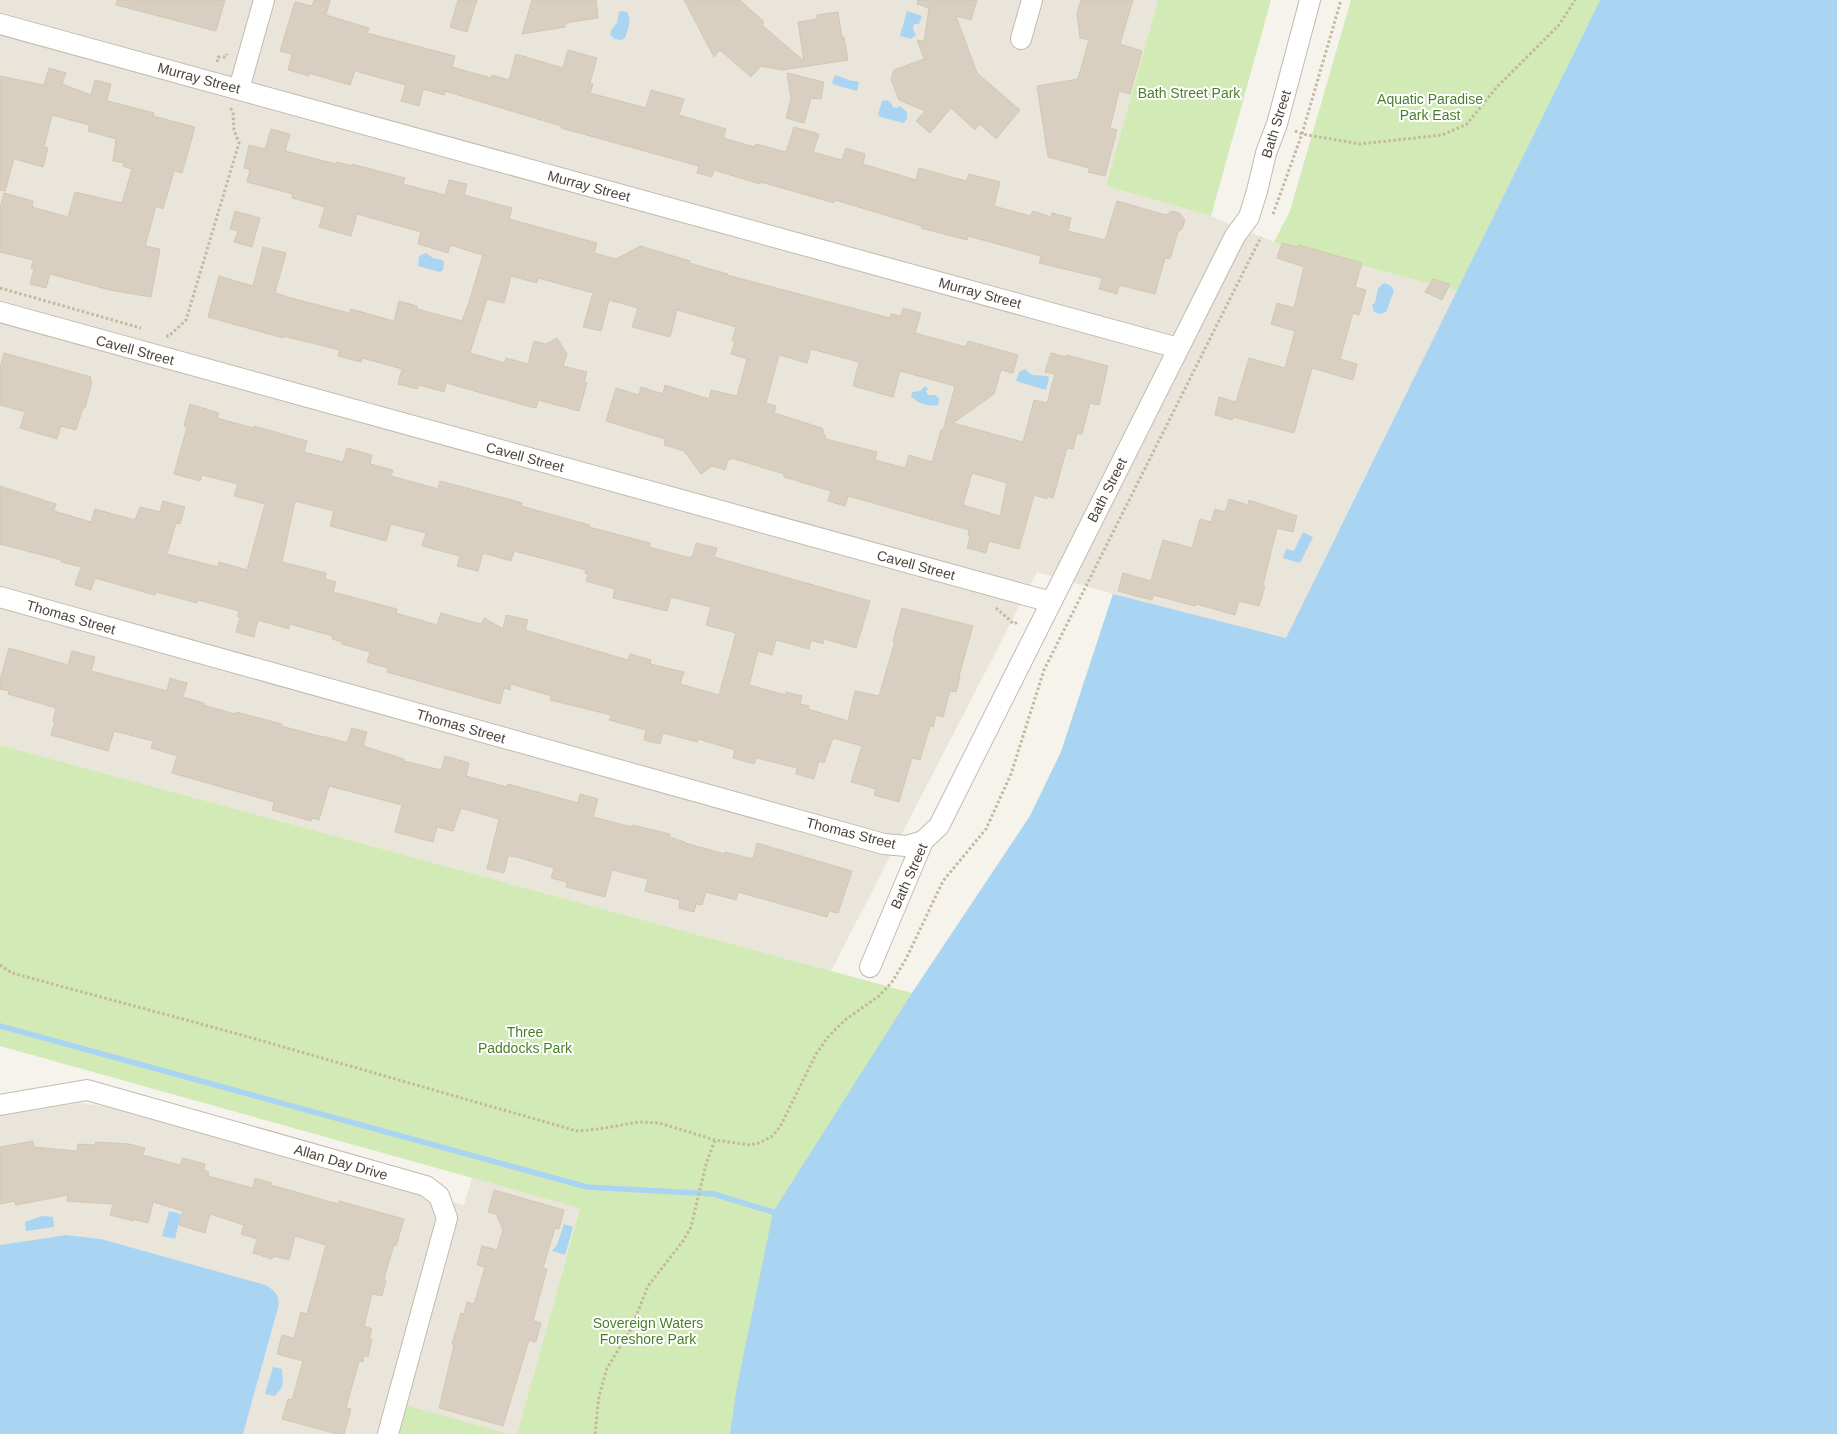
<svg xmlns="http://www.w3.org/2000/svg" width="1837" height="1434" font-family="Helvetica,sans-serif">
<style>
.residential{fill:#eae5da}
.green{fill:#d2eab5}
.water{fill:#a9d4f2}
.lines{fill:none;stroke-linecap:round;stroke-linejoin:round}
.stream{stroke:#a9d4f2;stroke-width:5.5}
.building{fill:#d8cfc1;stroke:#d3c7b4;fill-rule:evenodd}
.minor-casing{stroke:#c2bbae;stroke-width:22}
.path{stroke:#c4b79f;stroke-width:3;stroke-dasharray:2.5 2.5;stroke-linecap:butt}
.minor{stroke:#fff;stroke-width:20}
.labels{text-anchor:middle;stroke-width:4;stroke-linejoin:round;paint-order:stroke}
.street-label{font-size:14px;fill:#4b4439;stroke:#fff}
.park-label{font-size:14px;fill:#4a7f2a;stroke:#fff}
</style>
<rect width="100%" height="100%" fill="#f6f3ec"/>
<g class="residential">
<path d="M0,0H1158L1106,186L1211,216L1274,242L1457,291L1286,638L1113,594L1037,572L831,971L0,745Z"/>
<path d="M79,1103L110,1107L464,1205L472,1178L580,1207L517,1434H510L406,1405L379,1434H243L278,1308L274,1290L266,1285L101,1239L66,1235L0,1245V1116Z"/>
</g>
<g class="green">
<path d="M1158,0H1271L1211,216L1106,186Z"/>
<path d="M1351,0H1600L1457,291L1274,242L1290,211Z"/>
<path d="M1113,594L947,1434H517L580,1208L0,1046V745L912,993L1030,816L1061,752Z"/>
<path d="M406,1405L510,1434H398Z"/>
</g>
<g class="water">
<path d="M1600,0H1837V1434H730L736,1392L773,1212L912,993L1030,816L1061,752L1113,594L1286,638Z"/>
<path d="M622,11L627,12C632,20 628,29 625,38L621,40L615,39L610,35L611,30L617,23L619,12Z"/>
<path d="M907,11L922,16L919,24H914L913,29L916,35L911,39L900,36Z"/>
<path d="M835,75L852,81H857L859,83L857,91L835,85L832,83Z"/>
<path d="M887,100L891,103L893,107L897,108L900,106L907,112V118L904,123L880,117L878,114L882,101Z"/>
<path d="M426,253L433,258L442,260L444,263L443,270L440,272L418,266L419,256Z"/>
<path d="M1385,283L1391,286L1394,291L1386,312L1381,314L1374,312L1372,305L1375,303C1378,295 1375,287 1385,283Z"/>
<path d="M1025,369L1032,375L1047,376L1049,378L1046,390L1016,381L1019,372Z"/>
<path d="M925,386L928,389L926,391L928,395H936L939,399L938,405C929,407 916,403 911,396L912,392L920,391Z"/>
<path d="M1303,532L1313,537L1300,563L1283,558L1286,549L1294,551Z"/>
<path d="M169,1211L181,1214L175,1239L162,1236Z"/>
<path d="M42,1216L53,1217L54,1227L26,1231L25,1222Z"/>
<path d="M564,1224L573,1227L565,1255L552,1251L557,1245Z"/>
<path d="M66,1235L101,1239L266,1285C276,1291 280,1297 278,1308L243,1434H0V1245Z"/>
<path d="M273,1367L282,1369C282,1375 285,1384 280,1390C278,1392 276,1394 275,1396L265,1394Z"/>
</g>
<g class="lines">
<path class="stream" d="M0,1026L587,1187L714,1194L773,1212"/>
</g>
<g class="building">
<path d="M117,0H225L216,31L116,5Z"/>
<path d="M314,0H330L326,15L369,28L367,33L455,56L452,67L491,78L492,75L509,80L516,54L563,68L568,50L597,58L590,83L593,84L590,93L646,108L651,90L684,99L679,115L726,129L723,138L755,147L756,144L786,152L794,127L819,134L813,152L842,160L846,148L865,154L863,164L916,180L919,168L966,181L969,174L1000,182L994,206L1030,216L1033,211L1051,217L1052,213L1071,218L1068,231L1105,240L1117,201L1166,215L1172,211L1179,213L1185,220L1182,229L1178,232L1170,259L1165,258L1155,294L1119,285L1117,294L1099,289L1102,278L1039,263L1041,256L968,236L967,240L921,228L922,226L835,200L834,203L761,182L760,184L714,170L712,177L697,173L699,166L561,128V126L445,91L444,95L423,89L419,106L401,101L406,85L355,71L350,85L309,73V76L288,70L292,54L280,51L295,2L312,6Z"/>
<path d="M458,0H477L467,32L450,27Z"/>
<path d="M532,0H596L598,18L565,23V27L522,34Z"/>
<path d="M684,0H740L764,22L762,25L804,61L798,22L817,19V15L838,12L842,38L844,37L848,60L782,70L761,66L751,77L720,50L714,57Z"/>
<path d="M918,0H977L971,20L956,16L977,73L1020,110L996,139L980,124L975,130L951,108L930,133L916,121L925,111L899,100L891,79L894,70L924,59L917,40L924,41L929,8L917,4Z"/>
<path d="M1081,0H1133L1120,44L1142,51L1130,94L1119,91L1110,128L1117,130L1105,176L1088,172L1089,168L1048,157L1037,86L1078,79L1089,40L1080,38L1077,13Z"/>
<path d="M49,68L66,73L62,84L91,95L95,80L111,84L107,99L108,101L154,113L153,116L195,127L182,173L174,171L163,209L156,206L145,246L160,249L151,297L110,290L50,274L46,288L30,284L34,269L31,268L33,260L0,252V207L4,193L33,201L32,207L68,217L75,192L122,203L132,169L123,166L124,163L113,161L116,139L88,131L89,125L52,115L44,147L48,148L43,167L14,159L5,191L0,190V76L44,85Z"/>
<path d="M787,73L824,82L821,99L811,98L804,123L786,118L791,99Z"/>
<path d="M271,129L290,134L285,151L336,164L337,162L352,166V164L405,178L403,184L445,195L449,180L467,184L464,195L512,208L509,219L597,243L594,253L616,259L640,246L690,261L689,263L728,274L727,275L890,318L891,314L901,316L903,308L921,313L915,333L966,347L968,341L1018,355L1013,373L1001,370L994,394L953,423L1023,442L1034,400L1047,403L1055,374L1045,372L1051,353L1066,357L1067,355L1108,366L1099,405L1090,403L1082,434L1077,433L1073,449L1067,448L1053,498L1047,496V499L1034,495L1019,549L989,541L986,553L967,548L970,536L968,535L969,530L848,496L845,506L828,501L831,491L784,477V474L731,458L730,460H728L725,470L712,466L701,474L684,451L664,445L665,439L606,421L616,388L639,395L641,387L663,394L665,385L709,399L711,390L737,396L747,359L731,354L735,341L732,340L736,327L677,310L670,337L632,327L638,308L609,300L601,331L583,327L593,293L538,278L537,283L511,276L504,303L487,299L470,353L505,363L506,358L528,364L534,341L546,344L557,338L567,354L563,366L587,372L584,382L587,383L579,411L538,400L536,408L531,407L446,383L444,392L419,385L417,389L398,384L402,369L362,358L361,362L338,356L340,350L283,336V338L208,317L219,276L253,286L263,247L286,253L275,293L291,298L349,313L351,309L394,321L399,301L417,306V309L462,321L469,302L483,255L450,245L448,253L418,244L421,232L357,214L351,236L319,227L325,207L292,198L293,194L247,182L250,169L244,168L249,145L265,149ZM811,349L859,362L853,386L893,397L900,371L955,386L943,431L941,430L932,462L909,455L905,468L875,460L877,452L826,439L822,428L774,413L776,406L766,403L779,355L807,363ZM972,473L1007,483L1000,516L963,505Z"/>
<path d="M235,211L260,218L252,247L234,242L238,231L230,229Z"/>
<path d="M1282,243L1298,247L1299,245L1362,263L1355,287L1366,290L1359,315L1353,313L1340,359L1357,364L1353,380L1312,368L1294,433L1233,417L1232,420L1215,415L1219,397L1236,402L1249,358L1285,368L1295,331L1271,324L1277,303L1294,308L1304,267L1277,258Z"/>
<path d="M1433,279L1450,284L1442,300L1425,292Z"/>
<path d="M4,353L91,377L90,381L92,382L85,408H83L76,430L61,426L57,439L20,428L25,412L0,405V368Z"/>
<path d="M190,404L219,413L217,418L253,428L254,426L307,441L304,452L343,462L347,448L372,455L370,464L393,470L391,476L438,489L440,481L512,500L522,503L521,506L590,525L589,527L650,543L649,547L691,558V556H693L696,543L717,548L714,557L870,601L856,648L824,639L823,644L811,640L809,649L776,640L772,655L758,651L749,685L786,695V692L802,696L800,704L809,706L808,709L848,721L855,691L879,696L895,641H893L902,608L973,626L959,676H960L956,692L950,691L943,717L936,715L933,727L930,726L920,760L912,758L899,802L874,795L876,789L851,782L862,746L833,738L824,763L819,761L814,779L796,774L797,768L756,758L754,764L733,758L735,750L698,739L697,742L663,733L660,744L644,740L646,730L609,720L611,715L550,700L551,696L511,684L510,690L504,688L500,704L387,672L388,668L367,662L370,652L342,644V642L332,639L333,636L290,624L289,629L258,620L254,637L236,632L240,617L237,616L239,611L198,600L197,603L156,592L155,595L95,578L91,590L75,585L81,567L61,562V560L0,544V486L56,504L54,511L91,522L95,509L135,520L140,507L160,512L163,501L185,507L180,524L176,523L167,554L218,567L219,562L247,570L265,504L234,496L238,484L202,475L200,481L174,474L187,427L184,426ZM295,501L334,511L330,526L386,541L391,524L426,533L422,546L460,556L457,566L478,571L483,553L511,561L514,551L586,570L585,573L588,574L586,581L615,589L613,598L667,611L671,597L711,607L706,625L736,633L719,695L680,684L684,672L650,664L651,660L630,654L628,660L525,630L528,620L506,615L503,629L484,618L481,624L441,613L437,625L396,613L397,609L333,592L336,582L325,579L326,573L282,562Z"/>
<path d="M1229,499L1248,505L1249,500L1297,516L1293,532L1277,528L1263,585L1265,586L1259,606L1239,601L1235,615L1196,604L1195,606L1154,595L1152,600L1118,591L1123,573L1151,581L1163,540L1192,548L1200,519L1211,522L1215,509L1225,512Z"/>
<path d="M9,648L68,665L72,651L95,657L91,671L167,691L170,678L187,683L183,697L204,703L203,705L235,714L236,712L282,724L281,726L323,737V736L347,743L352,728L367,732L363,746L404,759V761L441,770L445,756L469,763L466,776L507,787L508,784L578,803L580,794L598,799L593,817L632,827V825L670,834L669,837L685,842V843L725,854V852L753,859L757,843L852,871L838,913L829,911L827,917L738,892L736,900L706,892L702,905L696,904L694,912L679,908L680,900L645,891L648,879L612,870L605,897L566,887L567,882L551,878L554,868L513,856H508L504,873L487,869L499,819L461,808L453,831L437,827L433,842L395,832L402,805L329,786L319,820L312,818L311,821L272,810L274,802L172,773L177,756L151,748L153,741L114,731L108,751L51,735L55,721H53L56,708L8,694L9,691L0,689V680Z"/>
<path d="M33,1141L34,1147L77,1151L78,1144L95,1145L96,1142L129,1144L145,1148L143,1155L180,1165L183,1158L205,1164L203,1170L209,1172L208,1176L253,1188L255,1178L272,1183L271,1185L338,1204L339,1201L404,1219L396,1246L394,1245L384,1279L386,1280L382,1296L372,1294L364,1326L372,1329L369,1338L372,1339L368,1357L364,1355L363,1362L359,1361L346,1408L351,1409L344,1434H337L282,1419L288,1399L292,1400L303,1361L277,1354L282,1335L294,1338L301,1312L307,1314L326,1245L295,1236L289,1260L274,1256L272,1259L253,1253L257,1239L241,1234L244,1225L210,1214L205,1233L179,1225L183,1211L153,1202L148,1223L133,1219V1221L110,1215L113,1204L67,1201L68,1195L16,1205L15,1201L0,1204V1147Z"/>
<path d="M494,1190L564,1210L559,1229L555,1228L543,1268L547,1269L533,1321L541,1323L536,1342L529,1340L503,1426L439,1408L454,1345L452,1344L461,1313L464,1314L467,1302L474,1304L485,1267L477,1265L482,1246L497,1250L503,1230L496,1214L488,1212Z"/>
</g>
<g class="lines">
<defs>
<g id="minor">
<path d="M0,24L1178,348"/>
<path d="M1021,39L1032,0"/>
<path d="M239,89L264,0"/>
<path d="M0,312L1051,602"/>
<path d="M0,597L884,844L906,846L923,841"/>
<path d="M870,967L923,841L939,826L1235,236L1249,217L1257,191L1266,153L1277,124L1310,0"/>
<path d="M0,1105L87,1090L426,1186L439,1196L447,1218L388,1434"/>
</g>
</defs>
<use href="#minor" class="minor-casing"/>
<g class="path">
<path d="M217,62L218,57H226L227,54"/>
<path d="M1295,131L1302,134L1360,144L1442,135L1467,124L1496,88L1559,25L1575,0"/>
<path d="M1273,214L1302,134L1341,0"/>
<path d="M0,288L141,328"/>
<path d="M166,336H169L186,320L239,143L234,130L233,113L230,107"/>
<path d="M996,608L1014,624L1018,622"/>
<path d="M0,965L12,973L238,1034L577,1131L599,1129L639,1122L659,1123L715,1140L750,1145L759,1143L771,1137L780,1127L816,1054L828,1037L845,1020L879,996L892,982L906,959L943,881L986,829L1011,774L1044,670L1261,237"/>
<path d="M595,1434L599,1396L607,1368L630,1331L648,1286L683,1241L691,1227L706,1164L715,1140"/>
</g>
<use href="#minor" class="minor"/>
</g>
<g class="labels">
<g class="street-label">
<text transform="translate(199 78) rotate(15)" y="5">Murray Street</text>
<text transform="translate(1276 124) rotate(-73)" y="5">Bath Street</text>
<text transform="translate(589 186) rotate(15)" y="5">Murray Street</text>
<text transform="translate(980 293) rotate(15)" y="5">Murray Street</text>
<text transform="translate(135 350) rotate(15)" y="5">Cavell Street</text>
<text transform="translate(525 457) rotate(15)" y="5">Cavell Street</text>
<text transform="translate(1107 490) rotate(-63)" y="5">Bath Street</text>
<text transform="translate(916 565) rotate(15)" y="5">Cavell Street</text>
<text transform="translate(71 617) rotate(16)" y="5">Thomas Street</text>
<text transform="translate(461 726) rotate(16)" y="5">Thomas Street</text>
<text transform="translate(851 833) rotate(14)" y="5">Thomas Street</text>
<text transform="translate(909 876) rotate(-66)" y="5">Bath Street</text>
<text transform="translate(341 1162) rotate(16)" y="5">Allan Day Drive</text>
</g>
<g class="park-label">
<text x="1189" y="98">Bath Street Park</text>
<text x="1430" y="104">Aquatic Paradise<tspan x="1430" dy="16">Park East</tspan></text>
<text x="525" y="1037">Three<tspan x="525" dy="16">Paddocks Park</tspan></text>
<text x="648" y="1328">Sovereign Waters<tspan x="648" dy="16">Foreshore Park</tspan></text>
</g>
</g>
</svg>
